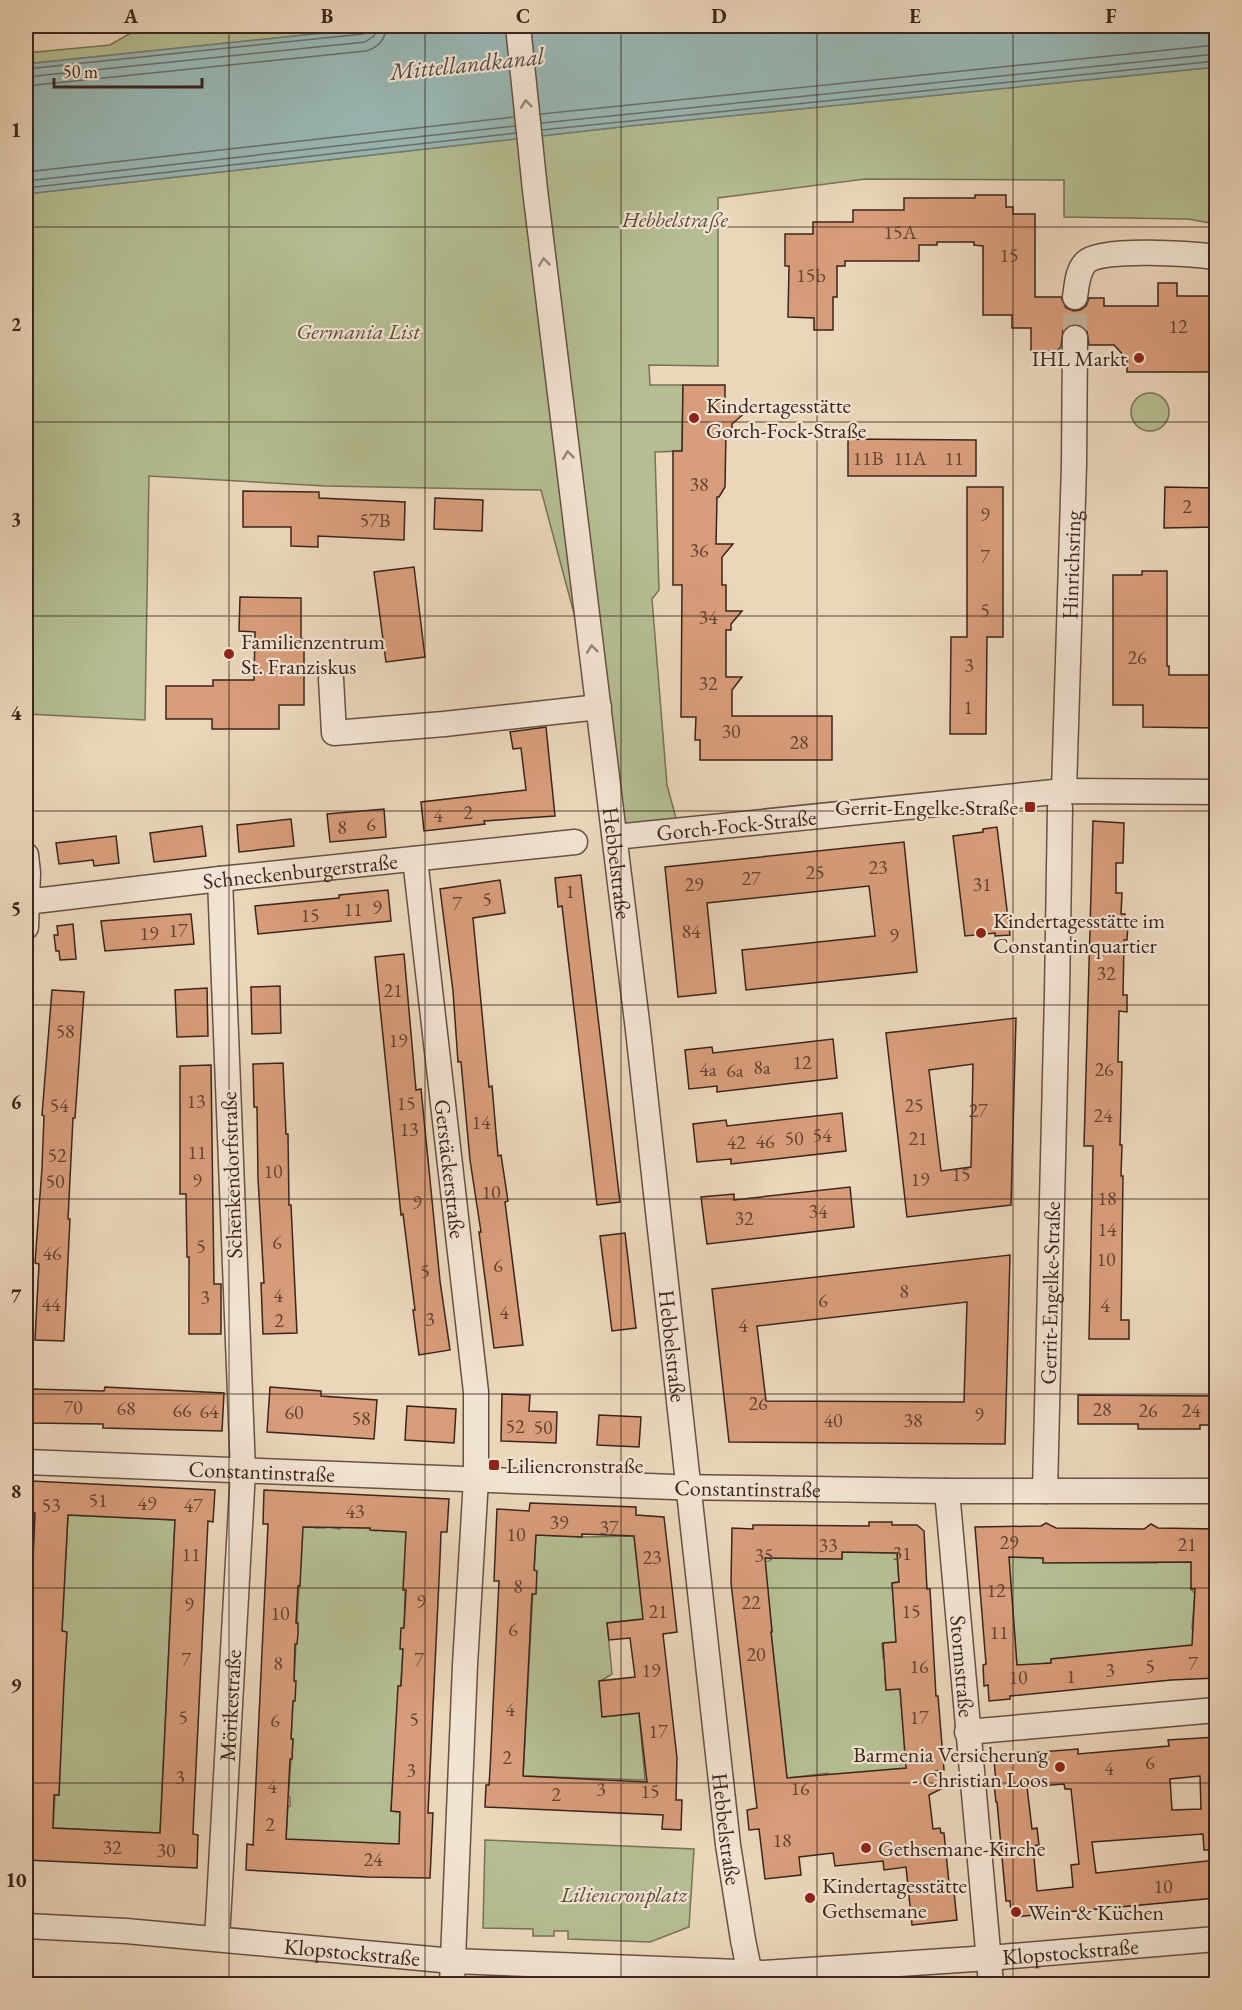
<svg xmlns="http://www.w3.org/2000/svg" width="1242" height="2010" font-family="'EB Garamond',serif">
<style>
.green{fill:#b4be92;stroke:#787258;stroke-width:1.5}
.water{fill:#99b8b5;stroke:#747d78;stroke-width:1.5}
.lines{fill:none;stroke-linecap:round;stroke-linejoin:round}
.shore{stroke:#6a6e69;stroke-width:1.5}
.building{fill:#d89d7a;stroke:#3c251d;stroke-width:1.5;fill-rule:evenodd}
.minor-tunnel{stroke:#c8b39b;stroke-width:24;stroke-dasharray:24 12;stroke-linecap:butt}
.minor-casing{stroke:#685144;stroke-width:27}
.minor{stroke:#f2e4d2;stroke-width:24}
.oneway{stroke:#978478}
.grid{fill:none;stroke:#3c251d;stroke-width:1.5;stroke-opacity:0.55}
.poi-dot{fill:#8f2418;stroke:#f2e4d2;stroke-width:2}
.labels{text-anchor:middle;stroke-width:4.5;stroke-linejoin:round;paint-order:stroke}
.number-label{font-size:20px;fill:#634334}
.park-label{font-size:22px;font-style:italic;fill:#5a4b3a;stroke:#f2e4d2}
.poi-label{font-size:22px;fill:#3c251d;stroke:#f2e4d2;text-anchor:start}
.street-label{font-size:22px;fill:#3c251d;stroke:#f2e4d2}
.water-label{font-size:24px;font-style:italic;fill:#534a43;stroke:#f2e4d2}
.neatline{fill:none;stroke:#3c251d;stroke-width:2}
.grid-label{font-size:20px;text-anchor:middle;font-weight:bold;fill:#3c251d}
</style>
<rect width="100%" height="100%" fill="#ebd6ba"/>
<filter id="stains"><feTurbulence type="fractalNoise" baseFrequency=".00333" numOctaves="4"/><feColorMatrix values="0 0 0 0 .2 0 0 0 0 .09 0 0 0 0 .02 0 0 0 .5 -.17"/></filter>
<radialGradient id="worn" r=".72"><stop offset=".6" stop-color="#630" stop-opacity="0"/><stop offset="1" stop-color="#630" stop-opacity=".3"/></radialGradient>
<g class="green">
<path d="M143,26H392L26,64V53L110,45Z"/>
<path d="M1216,67V224L1188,219L1064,217V180L865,179L718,198V366L649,365L650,385H683L682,451L655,452L659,590L652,599L667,785L679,829L615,837L599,707L541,490L326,486L149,476L145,720L26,714V194L629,126Z"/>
<circle cx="1150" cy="412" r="19"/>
<path d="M68,1515L175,1520L160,1833L53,1828L55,1795H59L64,1632L62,1631V1625Z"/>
<path d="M297,1525L315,1526V1528H325V1526L340,1529V1527L370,1528L371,1530L376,1531V1529L384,1531L413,1530L405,1590L404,1628H402L401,1649H403C400,1704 394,1756 391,1811L400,1812V1844L286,1842L288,1806H290V1797L288,1796L293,1739H291L293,1701H294V1681L299,1586Z"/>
<path d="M536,1535L582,1537L634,1536L643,1619L607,1623L612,1674L599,1682L602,1717L639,1713L645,1780L523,1776Z"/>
<path d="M842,1552L897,1553L899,1582L892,1583L896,1642L882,1644L883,1658L904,1656L885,1677L886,1690L900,1689L907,1773L829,1777L828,1773L787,1778L771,1632L772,1631L767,1585L759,1558L842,1559Z"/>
<path d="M1007,1557L1043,1558V1562L1157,1563L1158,1561L1194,1560L1191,1589L1195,1594L1192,1627L1196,1647L1168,1648L1051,1659V1663L1017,1667Z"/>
<path d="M485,1840L694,1849L689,1927L650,1942L568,1939V1931H554V1936H533V1929L483,1928Z"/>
</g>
<path class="water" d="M392,26H1216V67L629,126L26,194V64Z"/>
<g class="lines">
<g class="shore">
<path d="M26,69L363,34L368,31L370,26"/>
<path d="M26,77L365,42L374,36L377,26"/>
<path d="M26,86L366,51C379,47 386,39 386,26"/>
<path d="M541,114L1216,45"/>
<path d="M542,123L1216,54"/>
<path d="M542,130L1216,61"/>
<path d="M26,172L514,117"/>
<path d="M26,181L515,126"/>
<path d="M26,188L516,133"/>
</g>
</g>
<g class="building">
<path d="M975,195H1006V207H1013V214H1035V297H1061L1066,308L1074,311L1080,310L1086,306L1089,298H1104V306H1158V283H1177V296H1215L1216,372H1127V359L1114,345H1089L1087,331L1083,326L1076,324L1069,325L1063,330L1061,347L1057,351H1031V328H1012V315H983V246L974,245V242H937V245H919V261H845V266H837V297H833V330H814V318L788,317L789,266H785V234H813V222H853V210H904V198H975Z"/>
<path d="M683,385H725V411H747L732,424V429H726L725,487L719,497H717L716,544H733L722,557V585H726V611H742L731,624V630H726V677H742L732,690V716H832V760H700V740H695L696,717H681L682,585H673V451H682Z"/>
<path d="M848,439L976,440V476H848Z"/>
<path d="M967,487H1003V637H987L986,734H950L951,637H967Z"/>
<path d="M1165,487L1216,488V527L1164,528Z"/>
<path d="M243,491L319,492V498L405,502L404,540L318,536V547L291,546V527H243Z"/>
<path d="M435,498L483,500L482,531L434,529Z"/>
<path d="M414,567L425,657L386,662L374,572Z"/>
<path d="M1142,571H1167V666H1169V675H1216V728L1143,727V705H1113V575H1142Z"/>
<path d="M240,597L301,598V639H304V705H279V729H212V719H166V686H213V680H254L255,632L239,631Z"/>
<path d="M546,727L555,816L484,821L485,824L424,831L421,802L526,790L521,748L513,749L510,732Z"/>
<path d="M384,809L386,837L330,842L327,814Z"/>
<path d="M291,819L294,846L239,852L237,825Z"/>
<path d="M1093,821L1124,823L1123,863H1116V893H1122L1121,914H1125V923H1128L1127,940H1124L1123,995H1127V1012L1119,1011L1118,1062H1122L1120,1145H1122L1121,1176H1123L1121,1320H1129V1339H1089L1093,1146H1084Z"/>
<path d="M202,826L206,856L154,862L150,833Z"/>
<path d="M997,827L1010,935L995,936V933L965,936L953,836L983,832V829Z"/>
<path d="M116,836L119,863L94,866L93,860L59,864L56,843Z"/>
<path d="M904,842L917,972L746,990L742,950L875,936L869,886L707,903L716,993L678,997L665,867Z"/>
<path d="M581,875L620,1202L597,1205L562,906L558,907L555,878Z"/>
<path d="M500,880L505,913L473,918L489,1087L492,1086L498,1156L501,1155L508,1201L505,1202L523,1345L494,1348L479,1232H481L470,1160L461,1062H458L453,991L440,889Z"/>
<path d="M388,890L391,921L258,934L255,906L339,898V895Z"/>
<path d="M191,914L194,944L105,951L101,921Z"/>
<path d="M73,924L76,959L60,960L59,951H56L54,935H58L57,926Z"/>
<path d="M404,954L416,1090L421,1089L440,1281L450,1350L419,1355L413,1310H415L403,1214L401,1215L375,957Z"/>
<path d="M280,986L281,1033L252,1034L251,987Z"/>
<path d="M207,988L208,1036L177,1037L175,990Z"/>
<path d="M52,990L84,992L75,1118H73L68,1219H70L64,1341L35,1340L39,1264L35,1263L42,1168L44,1116L42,1115Z"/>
<path d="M1016,1018L1011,1205L907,1217L886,1033ZM973,1064L971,1167L941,1171L929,1070Z"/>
<path d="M833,1039L837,1078L717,1092V1086L689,1089L685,1050L712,1047L713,1053Z"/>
<path d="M283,1063L286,1134H288L289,1205H291L297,1333L263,1334L261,1283H264L258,1178L257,1107H254L253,1064Z"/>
<path d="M211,1065L214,1284H221V1334H189V1257H187L186,1194H180V1066Z"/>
<path d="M842,1113L846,1151L731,1164V1159L697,1162L693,1124L726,1120L727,1126Z"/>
<path d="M850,1187L854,1227L707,1244L701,1197L734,1194V1200Z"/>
<path d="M625,1233L636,1328L612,1331L600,1236Z"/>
<path d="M1010,1255L1005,1444L729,1442L712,1289ZM967,1302L964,1402L766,1401L757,1326Z"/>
<path d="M105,1387L224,1393L222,1431L103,1428V1424L31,1423L32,1389L104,1391Z"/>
<path d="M270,1387L321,1391V1396L377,1400L374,1439L267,1432Z"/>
<path d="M502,1394L530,1395L529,1411L557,1412L556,1443L501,1441Z"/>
<path d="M1078,1395L1216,1396V1425H1200V1429H1138V1424H1078Z"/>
<path d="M407,1406L456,1409L454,1443L405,1440Z"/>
<path d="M599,1415L641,1417L639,1447L597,1445Z"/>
<path d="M31,1481L215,1490L213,1522L208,1521L194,1808L193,1834L198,1835L197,1868L26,1860V1715L28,1656H27L28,1636H30L35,1513H29ZM68,1515L175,1520L160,1833L53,1828L54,1795H59L64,1684L67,1632L62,1631Z"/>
<path d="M264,1490L449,1499L447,1532H441L440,1559L428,1813H433L430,1878L367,1877L246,1870L247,1844L253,1845L268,1524H263ZM303,1527L370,1528V1530L406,1532L403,1590H406L404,1628H401L400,1649H403L401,1686H398L391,1811L400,1812L399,1844L286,1839L290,1759H292L293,1739H291L293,1701H295L296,1681H294L295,1644H297L298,1634V1623H296L298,1586H300Z"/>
<path d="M530,1503L636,1507V1515L664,1517L677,1632L663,1634L677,1758L676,1800H682L681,1830L662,1829L663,1815L485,1807L486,1785H489L490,1770L499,1581H494L497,1509L529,1511ZM582,1534L634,1536L643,1619L607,1623L609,1640L630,1638L635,1677L599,1681L602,1717L639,1713L647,1782L523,1776L532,1594H536L537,1571L534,1570L536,1535L582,1537Z"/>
<path d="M869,1522H892V1525H917L924,1531L927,1589H930L936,1696H938L944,1770L936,1771L945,1787L929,1795L933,1829L940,1828L941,1833H944L949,1883H953L957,1920L912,1925L906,1867L884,1870L883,1861L835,1866L833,1853L799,1857L801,1875L765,1879L759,1829L749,1830L747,1810L757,1808L731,1583L732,1528L753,1529V1525L869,1526ZM842,1552L897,1553L899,1582L892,1583L896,1642L883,1643L886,1690L900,1689L906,1768L787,1778L771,1632H772L765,1558L842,1559Z"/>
<path d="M1046,1523L1056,1528L1144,1529L1151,1524L1158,1528L1216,1529V1678L1171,1680L1010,1696V1699L989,1701L988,1685L984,1686L983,1665L986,1664L975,1527L1041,1526ZM1009,1557L1043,1558V1563L1191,1562V1589H1195L1192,1645L1051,1659V1663L1017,1665Z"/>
<path d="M1216,1737V1850H1204L1203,1834L1092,1842L1096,1873L1216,1860V1898L1066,1912V1915L1042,1918V1914L1016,1917L1011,1912L1010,1901H1006L997,1802H996L994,1784H996L994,1759L1010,1756V1754L1028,1752V1753L1078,1749V1754L1169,1746L1168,1740ZM1200,1776L1201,1809L1172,1810L1170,1779ZM1064,1784L1065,1789H1071L1079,1864L1071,1865L1073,1887L1037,1891L1033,1846L1039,1845L1037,1828L1032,1829L1027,1787Z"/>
</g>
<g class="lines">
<path class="minor-tunnel" d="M1075,338V297"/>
<defs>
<g id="minor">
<path id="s1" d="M518,26L535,190L638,1030L728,1845L743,1940L752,1984"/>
<path d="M1075,297C1077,285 1077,271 1086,262C1102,247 1193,254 1216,257"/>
<path d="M331,679L334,733L444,724L599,707"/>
<path id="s2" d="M1064,791L1074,465L1075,338"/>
<path id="s3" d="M615,837L1064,791L1216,792"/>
<path d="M26,855L28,873L26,927"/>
<path id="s4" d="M415,859L476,1392V1479L465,1665L452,1984"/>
<path id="s5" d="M26,902L220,879L575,842"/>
<path id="s6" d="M26,1462L673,1487L947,1491H1216"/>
<path id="s7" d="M947,1491L991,1984"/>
<path id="s8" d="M1045,1491L1057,994L1060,808"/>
<path d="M967,1732L1216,1710"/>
<path id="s9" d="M26,1926L126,1931L453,1961L764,1973L989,1958L1216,1939"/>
<path id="s10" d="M217,1939L243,1471L220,879"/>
</g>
</defs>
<use href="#minor" class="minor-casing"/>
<use href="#minor" class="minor"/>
</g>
<defs><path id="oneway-chevron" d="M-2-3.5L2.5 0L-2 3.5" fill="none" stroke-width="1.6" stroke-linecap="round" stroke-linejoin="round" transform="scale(1.5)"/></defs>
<g class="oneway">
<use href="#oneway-chevron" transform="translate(526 104) rotate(-96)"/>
<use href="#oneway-chevron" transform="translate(544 262) rotate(-97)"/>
<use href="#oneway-chevron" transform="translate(568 455) rotate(-97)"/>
<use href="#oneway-chevron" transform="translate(592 649) rotate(-97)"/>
</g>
<path class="grid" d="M229,26V1984M425,26V1984M621,26V1984M817,26V1984M1013,26V1984M26,227H1216M26,422H1216M26,616H1216M26,811H1216M26,1005H1216M26,1199H1216M26,1394H1216M26,1588H1216M26,1783H1216"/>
<g class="poi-dot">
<circle cx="1139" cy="358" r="6"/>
<circle cx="694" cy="418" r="6"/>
<circle cx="229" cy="654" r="6"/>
<rect x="1024" y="801" width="12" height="12" rx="3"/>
<circle cx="981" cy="933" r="6"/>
<rect x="488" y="1459" width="12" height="12" rx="3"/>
<circle cx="1060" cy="1767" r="6"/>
<circle cx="866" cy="1848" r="6"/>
<circle cx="810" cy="1898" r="6"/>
<circle cx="1016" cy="1912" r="6"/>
</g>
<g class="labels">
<g class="number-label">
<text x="900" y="239">15A</text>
<text x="1009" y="262">15</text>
<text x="811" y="282">15b</text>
<text x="1178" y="333">12</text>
<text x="868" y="465">11B</text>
<text x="910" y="465">11A</text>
<text x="954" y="465">11</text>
<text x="699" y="491">38</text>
<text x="1187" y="513">2</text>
<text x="985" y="521">9</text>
<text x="375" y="527">57B</text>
<text x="699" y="557">36</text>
<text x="985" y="563">7</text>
<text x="985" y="617">5</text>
<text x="708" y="624">34</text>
<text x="1137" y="664">26</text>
<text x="969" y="672">3</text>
<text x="708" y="690">32</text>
<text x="968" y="714">1</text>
<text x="731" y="738">30</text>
<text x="799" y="749">28</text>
<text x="468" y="819">2</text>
<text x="438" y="822">4</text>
<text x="371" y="831">6</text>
<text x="342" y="834">8</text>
<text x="878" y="874">23</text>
<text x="815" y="879">25</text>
<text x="751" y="885">27</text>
<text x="694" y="891">29</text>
<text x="982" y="891">31</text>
<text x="570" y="898">1</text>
<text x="487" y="906">5</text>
<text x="457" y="910">7</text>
<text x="377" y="914">9</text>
<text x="353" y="916">11</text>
<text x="310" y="922">15</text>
<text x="178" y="937">17</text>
<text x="691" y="938">84</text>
<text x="149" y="940">19</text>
<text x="894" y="942">9</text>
<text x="1106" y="980">32</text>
<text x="393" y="997">21</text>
<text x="65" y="1038">58</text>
<text x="398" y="1047">19</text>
<text x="802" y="1069">12</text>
<text x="762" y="1074">8a</text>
<text x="708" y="1076">4a</text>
<text x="1104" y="1076">26</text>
<text x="735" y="1077">6a</text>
<text x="196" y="1108">13</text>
<text x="406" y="1110">15</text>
<text x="59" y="1112">54</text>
<text x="914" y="1112">25</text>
<text x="978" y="1117">27</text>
<text x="1103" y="1122">24</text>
<text x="481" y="1129">14</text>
<text x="409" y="1136">13</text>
<text x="822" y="1142">54</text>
<text x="794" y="1145">50</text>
<text x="918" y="1145">21</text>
<text x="765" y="1148">46</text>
<text x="736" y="1149">42</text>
<text x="197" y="1159">11</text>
<text x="57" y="1162">52</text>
<text x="273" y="1178">10</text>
<text x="961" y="1181">15</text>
<text x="920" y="1186">19</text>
<text x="197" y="1187">9</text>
<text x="55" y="1188">50</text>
<text x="491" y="1199">10</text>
<text x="1107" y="1205">18</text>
<text x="417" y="1209">9</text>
<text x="818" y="1218">34</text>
<text x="744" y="1225">32</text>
<text x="1107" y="1236">14</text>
<text x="277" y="1249">6</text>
<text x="201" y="1253">5</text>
<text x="52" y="1260">46</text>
<text x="1106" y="1266">10</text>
<text x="498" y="1272">6</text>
<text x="425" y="1278">5</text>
<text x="904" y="1298">8</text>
<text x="278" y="1302">4</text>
<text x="205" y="1304">3</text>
<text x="823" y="1307">6</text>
<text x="51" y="1311">44</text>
<text x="1105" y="1312">4</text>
<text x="504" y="1319">4</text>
<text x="430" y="1326">3</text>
<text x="279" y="1327">2</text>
<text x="743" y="1332">4</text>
<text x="758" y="1410">26</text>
<text x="73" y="1414">70</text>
<text x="126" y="1415">68</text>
<text x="1102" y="1416">28</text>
<text x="182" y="1417">66</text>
<text x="1148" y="1417">26</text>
<text x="1191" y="1417">24</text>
<text x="209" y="1418">64</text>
<text x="294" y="1419">60</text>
<text x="979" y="1421">9</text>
<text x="361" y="1425">58</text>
<text x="833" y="1427">40</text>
<text x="913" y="1427">38</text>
<text x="515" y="1433">52</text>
<text x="543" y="1434">50</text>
<text x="98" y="1507">51</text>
<text x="147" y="1510">49</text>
<text x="51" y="1512">53</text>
<text x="193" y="1512">47</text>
<text x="355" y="1518">43</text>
<text x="559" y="1529">39</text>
<text x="609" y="1534">37</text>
<text x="516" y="1541">10</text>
<text x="1009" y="1549">29</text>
<text x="1187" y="1551">21</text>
<text x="828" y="1552">33</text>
<text x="902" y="1560">31</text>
<text x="191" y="1561">11</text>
<text x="764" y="1562">35</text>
<text x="652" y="1564">23</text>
<text x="518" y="1593">8</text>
<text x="996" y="1597">12</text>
<text x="421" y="1608">9</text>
<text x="751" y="1609">22</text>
<text x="189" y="1611">9</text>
<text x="658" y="1618">21</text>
<text x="911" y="1618">15</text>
<text x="280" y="1620">10</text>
<text x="513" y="1636">6</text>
<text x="999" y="1639">11</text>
<text x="756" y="1661">20</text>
<text x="186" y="1666">7</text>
<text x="419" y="1666">7</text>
<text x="278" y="1670">8</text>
<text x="1193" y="1670">7</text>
<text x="919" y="1673">16</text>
<text x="1150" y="1673">5</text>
<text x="651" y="1677">19</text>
<text x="1110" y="1677">3</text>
<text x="1071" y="1683">1</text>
<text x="1018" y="1684">10</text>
<text x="510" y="1716">4</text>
<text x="183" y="1724">5</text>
<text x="919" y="1724">17</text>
<text x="414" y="1726">5</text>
<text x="275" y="1727">6</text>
<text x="658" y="1738">17</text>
<text x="507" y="1764">2</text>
<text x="1150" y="1769">6</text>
<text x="1109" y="1775">4</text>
<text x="411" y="1777">3</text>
<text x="180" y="1784">3</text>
<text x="272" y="1793">4</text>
<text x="800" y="1795">16</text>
<text x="601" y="1796">3</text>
<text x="650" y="1798">15</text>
<text x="556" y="1801">2</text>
<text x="270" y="1831">2</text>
<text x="782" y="1847">18</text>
<text x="112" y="1854">32</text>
<text x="166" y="1857">30</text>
<text x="373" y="1866">24</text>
<text x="1163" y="1893">10</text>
</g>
<g class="park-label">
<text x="675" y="227">Hebbelstraße</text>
<text x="358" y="339">Germania List</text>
<text x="624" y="1902">Liliencronplatz</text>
</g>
<g class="poi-label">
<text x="1127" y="366" text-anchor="end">IHL Markt</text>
<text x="706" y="413">Kindertagesstätte<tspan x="706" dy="25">Gorch-Fock-Straße</tspan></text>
<text x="241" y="649">Familienzentrum<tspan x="241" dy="25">St. Franziskus</tspan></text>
<text x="1018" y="815" text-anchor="end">Gerrit-Engelke-Straße</text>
<text x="993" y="928">Kindertagesstätte im<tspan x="993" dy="25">Constantinquartier</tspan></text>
<text x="506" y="1473">Liliencronstraße</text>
<text x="1048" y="1762" text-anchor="end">Barmenia Versicherung<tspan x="1048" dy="25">- Christian Loos</tspan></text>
<text x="878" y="1856">Gethsemane-Kirche</text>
<text x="822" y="1893">Kindertagesstätte<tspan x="822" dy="25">Gethsemane</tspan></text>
<text x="1028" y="1920">Wein &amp; Küchen</text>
</g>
<g class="street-label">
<text dy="8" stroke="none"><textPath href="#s2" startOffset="226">Hinrichsring</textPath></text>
<text dy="8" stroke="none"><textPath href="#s3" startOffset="122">Gorch-Fock-Straße</textPath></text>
<text dy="8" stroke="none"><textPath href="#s1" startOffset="843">Hebbelstraße</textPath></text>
<text dy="8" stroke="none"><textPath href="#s5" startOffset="276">Schneckenburgerstraße</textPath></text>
<text dy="8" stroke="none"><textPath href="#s4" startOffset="312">Gerstäckerstraße</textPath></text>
<text transform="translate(231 1175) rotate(-92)" y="8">Schenkendorfstraße</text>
<text dy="8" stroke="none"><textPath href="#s8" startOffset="198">Gerrit-Engelke-Straße</textPath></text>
<text dy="8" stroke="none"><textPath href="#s1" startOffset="1329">Hebbelstraße</textPath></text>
<text dy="8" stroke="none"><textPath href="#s6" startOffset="236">Constantinstraße</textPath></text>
<text dy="8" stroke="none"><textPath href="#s6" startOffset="722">Constantinstraße</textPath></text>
<text dy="8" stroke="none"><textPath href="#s7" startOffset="176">Stormstraße</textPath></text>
<text dy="8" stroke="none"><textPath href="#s10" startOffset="234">Mörikestraße</textPath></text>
<text dy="8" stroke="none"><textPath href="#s1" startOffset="1815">Hebbelstraße</textPath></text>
<text dy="8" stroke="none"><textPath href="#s9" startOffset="1047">Klopstockstraße</textPath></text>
<text dy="8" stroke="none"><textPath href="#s9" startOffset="327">Klopstockstraße</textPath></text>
</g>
<g class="water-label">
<text transform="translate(467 64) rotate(-6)" y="8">Mittellandkanal</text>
</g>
</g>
<rect width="1242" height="2010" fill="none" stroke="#ebd6ba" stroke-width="66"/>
<path d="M54 78v9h148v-9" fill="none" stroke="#3c251d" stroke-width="3"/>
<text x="63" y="78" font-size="18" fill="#3c251d" stroke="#f2e4d2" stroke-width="4.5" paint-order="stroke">50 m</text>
<rect x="33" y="33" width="1176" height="1944" class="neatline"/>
<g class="grid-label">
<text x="131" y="23">A</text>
<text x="327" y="23">B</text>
<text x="523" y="23">C</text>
<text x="719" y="23">D</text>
<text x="915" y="23">E</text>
<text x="1111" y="23">F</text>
<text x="16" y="137">1</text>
<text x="16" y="331">2</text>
<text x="16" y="526">3</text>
<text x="16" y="720">4</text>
<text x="16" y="915">5</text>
<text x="16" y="1109">6</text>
<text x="16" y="1303">7</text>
<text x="16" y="1498">8</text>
<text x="16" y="1692">9</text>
<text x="16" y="1887">10</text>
</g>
<rect width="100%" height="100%" filter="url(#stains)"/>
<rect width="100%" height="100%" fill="url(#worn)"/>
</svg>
